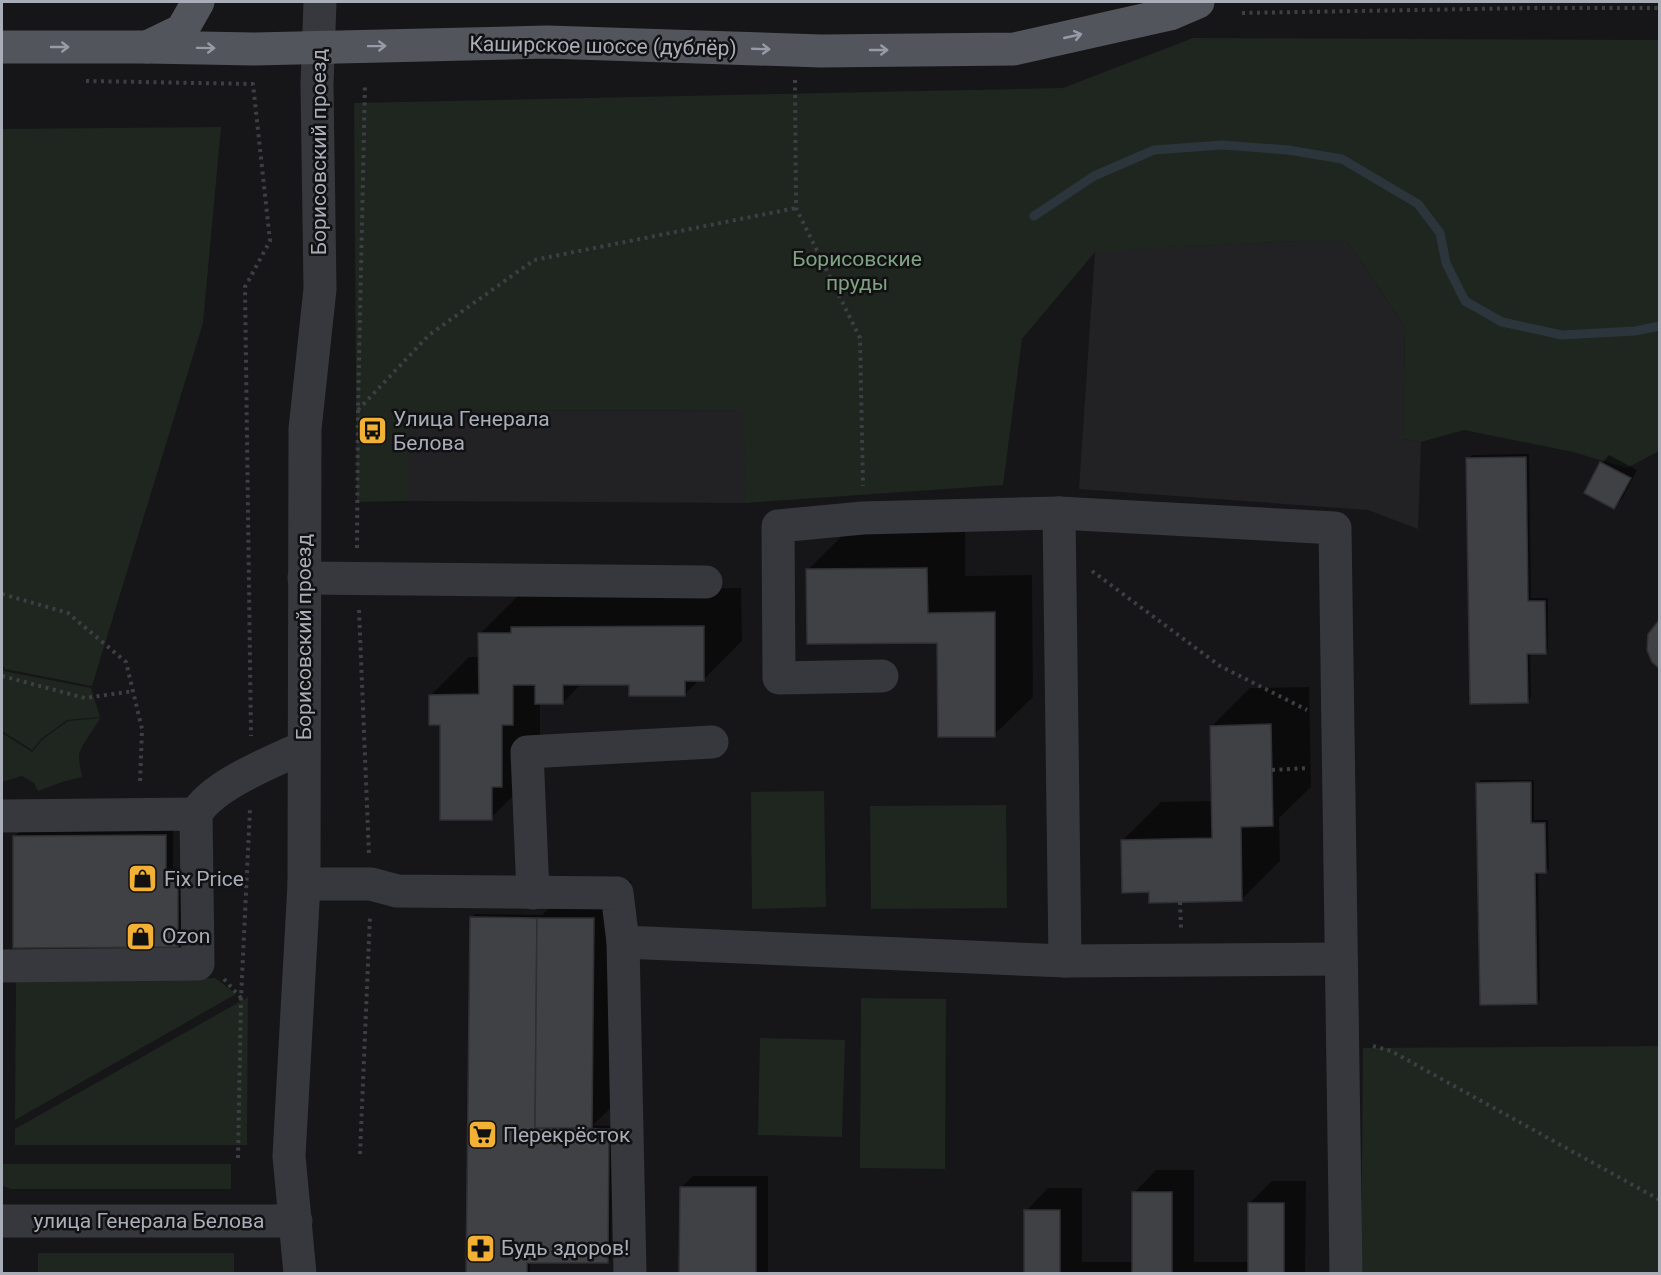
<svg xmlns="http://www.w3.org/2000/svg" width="1661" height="1275" font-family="Roboto,sans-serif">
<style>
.built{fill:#222225}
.green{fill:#1e261f}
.shadow{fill:#0007}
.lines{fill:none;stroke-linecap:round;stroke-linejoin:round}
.stream{stroke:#2c353c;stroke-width:9}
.building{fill:#404145;stroke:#303034;stroke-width:1.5}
.path{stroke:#3d3f44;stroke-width:4;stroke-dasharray:3 4.5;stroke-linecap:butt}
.minor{stroke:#37383d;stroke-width:33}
.major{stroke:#53555c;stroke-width:33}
.oneway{stroke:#979ba6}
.labels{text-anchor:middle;stroke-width:5;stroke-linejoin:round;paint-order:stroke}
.street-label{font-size:21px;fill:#a8adb8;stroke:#111113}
.park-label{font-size:21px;fill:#7fa381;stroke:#111113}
.poi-label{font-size:21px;fill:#a8adb8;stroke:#111113;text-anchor:start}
</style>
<rect width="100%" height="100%" fill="#161618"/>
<g class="built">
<path d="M1295,241H1347L1405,327L1403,439L1421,442L1418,529L1368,510L1079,489L1095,251Z"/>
<path d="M745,410V503L407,501V411Z"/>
</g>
<g class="green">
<path d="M1193,38L1659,40V451L1627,468L1573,452L1464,430L1421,442L1403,439L1405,327L1347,241H1295L1095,252L1022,339L1003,485L745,503L744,410L407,411V501L357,502L354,103L1063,88Z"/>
<path d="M221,127L203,323L92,686L5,669L2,664V129Z"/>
<path d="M2,667L4,671L91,688L100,717L67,720L41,739L32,750L2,731Z"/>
<path d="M100,718C95,729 79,746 79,757C79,763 81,770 82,777L62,782L38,791L34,783L22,776L2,782V733L32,752L43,739L68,721Z"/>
<path d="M824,791L826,907L752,909L751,792Z"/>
<path d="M1006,805L1007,908L871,909L870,806Z"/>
<path d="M215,978L236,994L15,1120L16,982Z"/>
<path d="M248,997L247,1145H15V1129Z"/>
<path d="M861,998L946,999L945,1169L860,1168Z"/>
<path d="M760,1038L845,1040L842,1137L758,1135Z"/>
<path d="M1659,1046V1273L1361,1274L1363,1048Z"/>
<path d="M2,1164H231V1189H11L3,1186Z"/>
<rect x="38" y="1253" width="196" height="20"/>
</g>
<g class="shadow">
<path d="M1529,454L1531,598H1548V649L1545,652H1530L1531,697L1527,701L1468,459L1472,455Z"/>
<path d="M1609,455L1637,470L1622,499L1614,507L1602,463Z"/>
<path d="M965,531V576L1032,575L1033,697L994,735L939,642L808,570L846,532Z"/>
<path d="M741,588L742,641L703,680H699L685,694L630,683H582L563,703H540V747L529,780L491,818L441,723L431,695L469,657H480V634L518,596L551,590Z"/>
<path d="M1309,687L1311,787L1279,818L1280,861L1242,899L1150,891L1123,840L1161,802L1213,801L1212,726L1250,688Z"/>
<path d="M1481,780H1534V820H1548L1549,868L1545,872H1538L1540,999L1537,1003L1478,784Z"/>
<path d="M173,828V867L182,872L185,938L177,946L14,837L22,829Z"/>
<path d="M577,881H631L630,1089L593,1125L612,1126L611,1258L607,1261H530V1274H468L471,918L475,914L542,915Z"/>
<path d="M1156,1170H1194V1262H1249V1204L1272,1181H1306L1305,1274H1026V1211L1048,1188H1082V1262H1133L1134,1193Z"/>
<path d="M693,1176H768V1272L766,1274H681V1188Z"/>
</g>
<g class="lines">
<path class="stream" d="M1034,216L1094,176L1154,150L1222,145L1288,150L1342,159L1418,204L1440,233L1446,263L1465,301L1502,322L1562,335L1635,331L1660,326"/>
</g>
<g class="building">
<path d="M1526,457L1528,601H1545L1546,654H1527L1528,703L1470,704L1466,458Z"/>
<path d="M1600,462L1631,478L1614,509L1584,493Z"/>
<path d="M927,568L928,613L995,612V737H938L937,643L807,644L806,569Z"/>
<path d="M1660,619V669L1652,662L1647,650L1648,634Z"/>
<path d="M704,626V681H685V696H629V685H563V704H535V685H513V725H502V787H492V820H440V725H429V695L479,694L478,633H511V627Z"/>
<path d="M1271,724L1273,826L1241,827L1242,901L1149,903V892L1122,893L1121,840L1212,838L1210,726Z"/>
<path d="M1531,782V823H1545L1546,873H1535L1537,1004L1480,1005L1476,783Z"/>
<path d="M166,835V875L174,880L178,890V947L13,948V836Z"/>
<path d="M470,917L537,918L535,1128L609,1129L608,1263H527V1274H466Z"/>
<path d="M537,918H594L592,1128H535Z"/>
<path d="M680,1187H756V1274H679Z"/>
<rect x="1132" y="1192" width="40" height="82"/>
<rect x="1248" y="1203" width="36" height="71"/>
<rect x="1024" y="1210" width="36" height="64"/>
</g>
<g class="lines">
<g class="path">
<path d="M1242,13L1531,8H1660"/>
<path d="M795,80L796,208L860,338L863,486"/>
<path d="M86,81L253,84L270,241L245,287L251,736"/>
<path d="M358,410L429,335L534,260L796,208"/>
<path d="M357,548L358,410L365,84"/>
<path d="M1092,571L1220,666L1307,710"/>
<path d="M2,594L68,613L126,662L142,729L140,784"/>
<path d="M359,610L369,854"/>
<path d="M2,676L85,698L134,691"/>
<path d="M1272,770L1308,768"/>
<path d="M1180,902L1181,928"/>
<path d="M224,979L241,998"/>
<path d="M1373,1046L1391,1051L1660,1200"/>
<path d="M360,1154L370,916"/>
<path d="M238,1158L241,998L250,809"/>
</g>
<g class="minor">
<path d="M1059,513L1065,961"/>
<path d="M304,578L706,582"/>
<path d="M882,676L779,678L778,526L863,518L1059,513L1335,528L1346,1274"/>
<path d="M196,814C212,785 274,761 304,747"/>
<path d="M2,816L196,814L198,964L2,966"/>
<path d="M304,884H371L397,891L617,893L623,942L1065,961L1341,959"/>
<path d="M533,893L527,752L712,742"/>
<path d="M623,942L630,1274"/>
<path d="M2,1221H296"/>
<path d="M300,1274L289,1156L304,884L305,429L320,289L317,84L320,2"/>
</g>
<g class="major">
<path d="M2,47H147L254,49L547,42L821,51L1014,49L1170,14L1198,2"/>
<path d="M147,47L182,30L198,2"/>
</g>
</g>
<defs><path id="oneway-shaft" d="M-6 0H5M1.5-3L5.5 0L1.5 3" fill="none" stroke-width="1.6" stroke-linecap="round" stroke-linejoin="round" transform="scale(1.5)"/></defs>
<g class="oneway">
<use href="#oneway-shaft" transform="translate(1073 36) rotate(-13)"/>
<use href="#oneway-shaft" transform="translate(377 46) rotate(-1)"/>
<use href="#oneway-shaft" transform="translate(60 47)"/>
<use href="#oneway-shaft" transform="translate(206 48) rotate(1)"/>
<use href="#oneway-shaft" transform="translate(761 49) rotate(2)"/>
<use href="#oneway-shaft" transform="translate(879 50)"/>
</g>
<defs>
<symbol id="bus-square" viewBox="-11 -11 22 22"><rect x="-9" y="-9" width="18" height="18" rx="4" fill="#f2b134" stroke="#111113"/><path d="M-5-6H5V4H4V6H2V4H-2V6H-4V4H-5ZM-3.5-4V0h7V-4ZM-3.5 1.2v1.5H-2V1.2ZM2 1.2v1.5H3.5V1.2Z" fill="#111"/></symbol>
<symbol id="shop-square" viewBox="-11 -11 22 22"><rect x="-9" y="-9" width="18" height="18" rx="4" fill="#f2b134" stroke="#111113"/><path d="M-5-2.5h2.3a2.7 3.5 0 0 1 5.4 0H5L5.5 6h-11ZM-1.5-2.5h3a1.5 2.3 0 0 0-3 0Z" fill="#111"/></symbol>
<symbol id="supermarket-square" viewBox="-11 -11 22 22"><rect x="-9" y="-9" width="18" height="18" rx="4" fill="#f2b134" stroke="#111113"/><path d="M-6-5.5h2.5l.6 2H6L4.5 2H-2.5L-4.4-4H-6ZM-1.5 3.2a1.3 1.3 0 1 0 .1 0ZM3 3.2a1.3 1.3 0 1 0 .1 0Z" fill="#111"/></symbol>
<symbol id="pharmacy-square" viewBox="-11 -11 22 22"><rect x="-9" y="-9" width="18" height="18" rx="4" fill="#f2b134" stroke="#111113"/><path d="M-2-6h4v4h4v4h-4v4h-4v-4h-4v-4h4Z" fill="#111"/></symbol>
</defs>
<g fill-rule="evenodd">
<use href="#bus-square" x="356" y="414" width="33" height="33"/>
<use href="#shop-square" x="126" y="862" width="33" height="33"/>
<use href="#shop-square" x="124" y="920" width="33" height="33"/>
<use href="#supermarket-square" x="466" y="1118" width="33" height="33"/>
<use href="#pharmacy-square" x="464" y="1232" width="33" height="33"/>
</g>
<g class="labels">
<g class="street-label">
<text transform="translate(603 46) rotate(1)" y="7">Каширское шоссе (дублёр)</text>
<text transform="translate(319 152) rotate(-90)" y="7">Борисовский проезд</text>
<text transform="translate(304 637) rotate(-90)" y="7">Борисовский проезд</text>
<text x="149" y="1228">улица Генерала Белова</text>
</g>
<g class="park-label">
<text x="857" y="266">Борисовские<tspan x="857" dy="24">пруды</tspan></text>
</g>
<g class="poi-label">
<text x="393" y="426">Улица Генерала<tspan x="393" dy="24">Белова</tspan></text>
<text x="164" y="886">Fix Price</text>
<text x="162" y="943">Ozon</text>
<text x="503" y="1142">Перекрёсток</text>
<text x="501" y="1255">Будь здоров!</text>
</g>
</g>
<rect width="1661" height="1275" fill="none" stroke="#a8adb8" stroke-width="6"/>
</svg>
